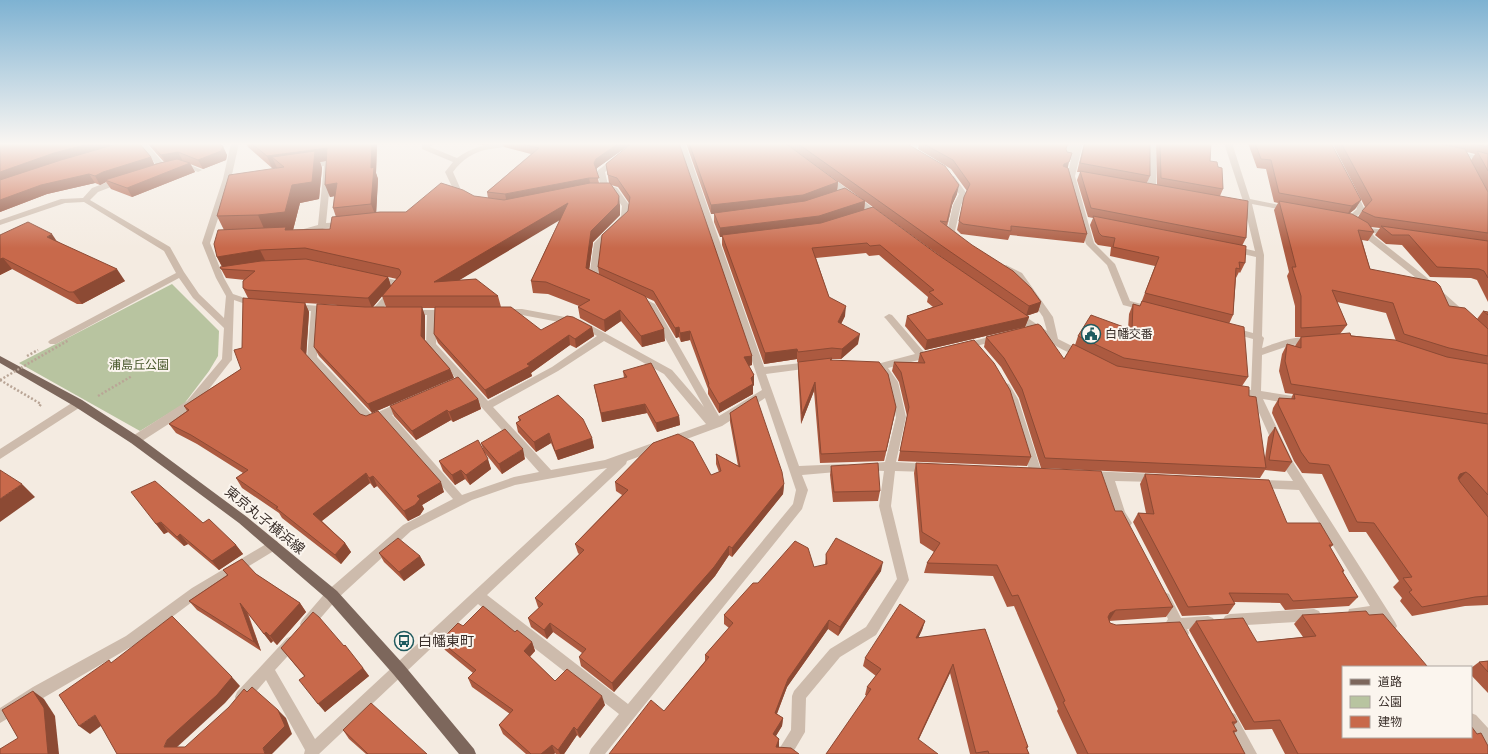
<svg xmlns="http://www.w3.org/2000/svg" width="1488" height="754" font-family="'Public Sans','Noto Sans JP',sans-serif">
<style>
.green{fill:#b8c4a0}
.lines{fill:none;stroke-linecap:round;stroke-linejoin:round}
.path{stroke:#b9a596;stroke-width:2.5;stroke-dasharray:2 2;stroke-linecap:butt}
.minor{fill:#cdbbac;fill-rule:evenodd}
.major{fill:#7d675c;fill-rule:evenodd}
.path-bridge{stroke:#b9a596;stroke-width:2.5;stroke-dasharray:2 2;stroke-linecap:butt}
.wall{fill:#ac5a40;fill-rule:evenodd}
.shaded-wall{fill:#8c4a34}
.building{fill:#c8694b;stroke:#8c4a34}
.labels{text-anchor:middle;stroke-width:4;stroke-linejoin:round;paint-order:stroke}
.poi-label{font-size:12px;fill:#3b302b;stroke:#fbf5ee;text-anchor:start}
.park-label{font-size:12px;fill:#4a5a2e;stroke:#fbf5ee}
.near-street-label{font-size:14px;fill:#3b302b;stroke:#fbf5ee}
.near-poi-label{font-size:14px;fill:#3b302b;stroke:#fbf5ee;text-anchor:start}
</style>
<rect width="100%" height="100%" fill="#f4ebe1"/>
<path class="green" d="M172,284L219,331L218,356L209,371L184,404L140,431L19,363Z"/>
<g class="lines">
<g class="path">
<path d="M27,356L38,350"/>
<path d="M0,380L41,404L39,407"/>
<path d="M98,396L132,376"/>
</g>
<g class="minor">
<path d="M139,143H146L165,165L183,162L202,170L198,172L182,166L160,170Z"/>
<path d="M231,143H239L231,179L210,243L224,278L233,294L257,302L259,304L254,307L234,300L232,360L230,362L195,407L139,443H131L130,440L131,437L187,401L222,359L224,328L193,298L179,278L56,344H50L48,342L50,340L176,273L164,251L84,202L65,203L0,225V220L61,199L83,198L92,188L118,178H124V182L98,192L90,200L170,247L184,272L199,294L224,318L226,296L216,278L202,243L223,179Z"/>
<path d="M427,143H434L430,147L457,158C471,148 494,140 511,143C505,148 497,148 490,149C475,151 461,160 453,172L461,190L470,195L466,197L455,193L445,172L453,162L422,149V145Z"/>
<path d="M634,143H642L605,172L608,185L617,188L630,206L629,217L602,244L598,277L602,281L598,284L589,278L594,243L621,216L622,206L612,192L601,188L597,171Z"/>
<path d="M677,143H685L764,367L811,362L816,365L811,368L766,374L799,466L844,464L848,465L850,468L848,471L802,475L808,490L802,509L605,754H589L591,749L619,714L478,604L319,754H304L305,750L266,680L247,702L242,704L237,702L235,697L237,692L287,638L292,636L297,638L299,642L297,646L275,670L315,739L607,468L515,485L472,500L411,531L337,599L312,628L307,630L302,628L300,624L302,620L327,591L403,525L453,499L383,419L370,424L366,423L309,360L307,358L311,311L294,310L289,307L294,304L333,307L335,309L333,311H320L317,357L372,415L400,402H408L409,405L408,408L392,415L462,495L514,477L539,472L428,347L426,345L427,315L407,314L405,312L407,310H451L453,312L451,314L437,315L436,344L488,401L552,367L597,336L575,325L522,315H504L499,312L504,309H522L581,320L672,370L704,407L647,306L633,299L635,297H641L655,304L719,416L762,390ZM604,341L664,374L706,424L605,460L551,470L493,407L558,371ZM765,398L796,490L793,504L628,704L487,595L626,464L627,461L722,426Z"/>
<path d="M913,143H920L916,150L924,154V158C918,159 912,155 908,151Z"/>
<path d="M1068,143H1083L1075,176L1094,243L1115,264L1130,301L1149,306L1151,308L1149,310L1146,311L1123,305L1107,265L1086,244L1067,176L1071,160H1066L1065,158Z"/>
<path d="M1148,143H1156V190L1152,192L1148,190Z"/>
<path d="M1224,143H1232L1250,199L1289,207L1293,209L1289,211L1252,204L1264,255L1262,336L1264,338L1262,348C1273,344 1306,331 1315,341L1310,344L1291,345L1262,355L1261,391L1299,397L1303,398L1304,401L1303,404L1299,405L1263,399L1293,462L1395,622L1397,626L1395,630L1390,632L1385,630L1377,617L1354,619L1349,617L1348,613L1349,609L1370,606L1299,490L1257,488L1253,487L1251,484L1253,481L1257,480L1293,481L1282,464L1252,397L1232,394L1231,391L1232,388L1236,387L1251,390L1253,339L1228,332L1226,330L1231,327L1253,333L1256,257L1230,251L1229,249L1233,246L1255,251L1243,201Z"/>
<path d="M1454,151L1488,158V162L1454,155Z"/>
<path d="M328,161L332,163L326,223L344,222L348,224C343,229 333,227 326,228C317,230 310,236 300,234V230L318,225L324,166L308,168L304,166L308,164Z"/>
<path d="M824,176H830L881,214V218H875L824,180Z"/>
<path d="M948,176H954L967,194L961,205L955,231L963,239L959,241H956L947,232L953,205L959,194L947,178Z"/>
<path d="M1349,189H1355L1365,210L1349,222L1345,220L1357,209L1348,191Z"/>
<path d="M1357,224H1363L1369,228L1394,231L1395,233L1391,235L1372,233L1374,236L1426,277L1465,312L1467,314L1465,316H1459L1420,281L1367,239L1364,231L1356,226Z"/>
<path d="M1006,265L1022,273L1053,317L1058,339L1084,352L1086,354L1084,356C1071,360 1026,326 1014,317L1012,315L1014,313H1020L1047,331L1043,317L1016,277L1002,268Z"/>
<path d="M378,276L403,282L404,284L378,314L375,315L370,312L394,285L375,281L374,279Z"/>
<path d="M889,314L892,315L924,352L931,351L936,354L934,356L888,368L898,382L906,417L896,462L928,464L932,465L934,468L932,471L928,472L895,471L891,506L909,580L876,635L840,657L806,698L805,732L792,754H776L791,730L792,696L794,691L830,649L866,627L897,579L879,506L884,471L862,470L860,467L862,464L885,462L896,417L888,383L878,369L873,367L871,365L876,362L881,363L915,354L886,319L884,317Z"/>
<path d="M997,335L1000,336L1002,338L1000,340L964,349L959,346L961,344Z"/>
<path d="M1005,383L1009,384L1018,399L1042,473L1040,476L1036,477L1032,476L1030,473L1008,400L1000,387L1001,384Z"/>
<path d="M78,399L82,400L83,403L82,406L0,459V449Z"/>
<path d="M1089,471L1155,474L1159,475L1161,478L1159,481L1155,482L1115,481L1125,512L1132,523L1130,526L1126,528L1122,526L1114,513L1104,480L1085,478L1083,475L1085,472Z"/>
<path d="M273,540L277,541L279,545L277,549L200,596L136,644L0,723V708L33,687L126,636L192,588Z"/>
<path d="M1164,592L1169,594L1181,618L1208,616L1213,618L1215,622L1213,626L1208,628L1187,629L1189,633L1187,637L1182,639L1177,637L1174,630L1167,628L1165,624L1168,619L1158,598L1159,594Z"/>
<path d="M1314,609L1319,611L1321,615L1319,619L1314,621L1230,626L1225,624L1223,620L1225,616L1230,614Z"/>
<path d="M1230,712L1235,714L1257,754H1242L1223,719L1225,714Z"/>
<path d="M1471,713L1476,715L1488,728V746L1483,744L1471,731Z"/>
</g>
<path class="major" d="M0,356L82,400L139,437L247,517L337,591L404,665L474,749L476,754H459L394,675L327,599L239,523L131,443L74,406L0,363Z"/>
<path class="path-bridge" d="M0,380L69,340"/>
</g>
<g class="wall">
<path d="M0,143L110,145L151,157L154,164L164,162L147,143H218L227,155L226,160L203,169L190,164L195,172L132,197L111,189L106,182L100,185L95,183L47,194L0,212Z"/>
<path d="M246,143H377L376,173L378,179L376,212H406L474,196L488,198L487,192L531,154L504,147L503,143H632L597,168L596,170L599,183H609L606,164L632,143L752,356V365L749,366L754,375V385L753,386V394L719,413L708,394V389L690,340L681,342L679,337L676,338L654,301L645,297L665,341L642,347L621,321L605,332L580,318L578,307L579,306L548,294L533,293L531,281L560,219L459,280L498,296L501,307L541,330L592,327L594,336L576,348L570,345L531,373L532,376L488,399L438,343L434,334L435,308H422L425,316V340L450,369L454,378L372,413L319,356L314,347L337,305L305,303L309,312L306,355L360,414L444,492L422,505L424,509L420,515L408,521L377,486L374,488L370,483L322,521L345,543L351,552L341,564L282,518L279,513L242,488L236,478L243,473L197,444L176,433L169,424L187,411L184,406L241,369L242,348L250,299L248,298L243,288L245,280L226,278L220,267H222L217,257L224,230L217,216L277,168H272L248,147ZM326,161L330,197L334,196L333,208L336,217L330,229L293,230L300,203L319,199L322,168L320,162ZM611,185L618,187L629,203L628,211L598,267L599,274L589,269L593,242L620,215V206ZM308,260H310L352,269ZM388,277L397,279L391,286ZM382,296L386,307H373Z"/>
<path d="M477,143H502L482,145Z"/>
<path d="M686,143H912L910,146L957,194L952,205L947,226L1041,302L1038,312L1026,316L1029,317L1025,327L1064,359L1075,345L1078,336L1128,329L1129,314L1133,304L1140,306L1155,266L1110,256L1111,247L1098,245L1095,242L1090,225L1093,218L1088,217L1077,180L1080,172H1077L1084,143H1150V176L1147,183L1157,185L1156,143H1211L1210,161L1218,167L1223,189L1220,196L1246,238L1242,246L1245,263L1240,273L1239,272L1236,278L1233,315L1229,324L1248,377L1242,386L1249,396L1265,458L1268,437L1275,427L1292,462L1285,472L1265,470L1260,478L1041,468L1019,398L1001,367L984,347L986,337L1025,327L925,350L905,326L907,316L933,307L927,302L928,297L879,255L869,256L866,253L816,258L829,297L845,316L841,324L858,344L841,359H832V360L896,407L894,417L884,461L820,463L814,391L801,424L798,372V362L804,361L797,362V359L764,364L722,245V237H720L714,222V214H711ZM800,154L943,258L1009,304L937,254L864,210L865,201L837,190L838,182Z"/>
<path d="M919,143H1068L1066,149L1068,168L1087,234L1084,243L1010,235L1008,240L961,234L957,230L964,197L967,191L951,169L918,149Z"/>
<path d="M1248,143H1331L1361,200L1355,209L1349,214L1358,217L1362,211L1365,207L1332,143H1488V302L1477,280L1471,278L1430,277L1402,245L1386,244L1375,235L1380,228L1371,227L1374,232L1368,241L1362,240L1370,269L1477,319L1483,311L1488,312V605L1465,606L1412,616L1400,601L1402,598L1393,587L1399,581L1366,532H1349L1322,474L1302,473L1294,461L1272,413L1273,408L1279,398L1291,399L1293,394L1285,393L1279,371L1282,354L1287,344L1295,346L1301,337H1295V306L1287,276L1289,272L1274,210L1278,203L1274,202L1266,169L1257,168ZM1467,152L1475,154L1471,160ZM1337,302L1386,313L1396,341L1340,334L1347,325Z"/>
<path d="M0,235L57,241L125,281L82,304H77L12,269L0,275Z"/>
<path d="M920,353L1031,457L1027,466L898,461L907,416L899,382L892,371L894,362H918Z"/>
<path d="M623,371L679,416L680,425L657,432L647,413L602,422L594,385L624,378Z"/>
<path d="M478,399L481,409L453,422L451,420L416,440L394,416L390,406Z"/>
<path d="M730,413L784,484L783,494L732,557L729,555L715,576L614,692L581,666L579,657L582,653L553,632L547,639L531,627L528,618L539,608L538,607L535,598L579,554L578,553L575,544L622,495L616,491L615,482L711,475L719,472L716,464V454L738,466L730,422Z"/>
<path d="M518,417L592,438L594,448L558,460L551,443L536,452L518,432L516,423L519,421Z"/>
<path d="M481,443L525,459L502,474L485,453L491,469L470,485L465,479L455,485L443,471L439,461L484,452Z"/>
<path d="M916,463L1115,511L1173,607L1166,617L1109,621L1110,623L1237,722L1234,725L1237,731L1234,733L1245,754H1077L1057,711L1058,709L1014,606L1007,607L993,576L924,573L927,563L934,552L920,543L914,473Z"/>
<path d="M831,466L880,491L878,501L833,502L830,475Z"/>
<path d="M1145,474L1287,523L1333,545L1330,548L1344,571L1343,572L1358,597L1349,606L1285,610L1280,603L1234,602L1235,604L1228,614L1182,616L1133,522L1138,513H1146L1140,484Z"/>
<path d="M203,523L236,545L243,554L219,570L188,544L184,546L168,532L164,534L156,524Z"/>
<path d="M379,553L420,556L425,565L404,581L384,562Z"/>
<path d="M826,554L881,571L838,636L828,629L787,687L777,714L783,718L782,726L776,736L779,739V747L799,754L664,711L705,661V655L729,628L724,624V615L758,583L825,565Z"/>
<path d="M223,570L256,574L300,603L306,612L277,645L273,641L271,643L248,613L261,651L197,610L189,601L227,575Z"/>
<path d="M1302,615H1369L1427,666L1426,667L1488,754H1285L1272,729L1245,730L1189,630L1196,621L1257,642L1303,637L1294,624Z"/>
<path d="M925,621L922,630L918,638L985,629L1028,747L1027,749L1029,754H970L950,673L919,739L826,754L867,696L865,695L867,687L876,676L863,666L865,658Z"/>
<path d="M515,632L532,642L535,651L530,657L555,681L605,705L580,738L577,735L564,754H556L555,753L554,754H526L503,734L499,725L510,714L472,687L468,678L473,673L445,650L440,641Z"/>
<path d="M344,646L363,668L369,676L325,712L304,676L281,648Z"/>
<path d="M1488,661V693L1471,675V668L1479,662Z"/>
<path d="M343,730L427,754H366L349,739Z"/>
</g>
<g class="shaded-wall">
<path d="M92,143H112L109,148L0,183V172L54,153Z"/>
<path d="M372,143H377L376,173L378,179L376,217L371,204V168Z"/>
<path d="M482,143H502L482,145Z"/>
<path d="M619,143H632L597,168L596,171L594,163L596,159Z"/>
<path d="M908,143H912L907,150Z"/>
<path d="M223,146L227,155L226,160L203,169L198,160Z"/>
<path d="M327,148L332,160L320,162L322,168L319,199L300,203L293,230L266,233L258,215L292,185L314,162L272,157L277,168H272L267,156Z"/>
<path d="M178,152L183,161L166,163L161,155Z"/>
<path d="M151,157L155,166L105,180L106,182L100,185L95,176L103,172Z"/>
<path d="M1069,162L1067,171L1062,173L1064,164Z"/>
<path d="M190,163L195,172L132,197L127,188Z"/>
<path d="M89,174L95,183L47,194L0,212V200L41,185Z"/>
<path d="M589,178L591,187L507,203L505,194Z"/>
<path d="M838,182L837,191L803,204L711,214V205Z"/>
<path d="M337,183L341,195L330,197L325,185Z"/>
<path d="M959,185L957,194L952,205L946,232L953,196Z"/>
<path d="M619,196L620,206V215L593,242L588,279L586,268L591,231Z"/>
<path d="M1361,200L1355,209L1347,215L1352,206Z"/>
<path d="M865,201L864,211L819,226L722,235V237H720V228Z"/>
<path d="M568,203L570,214L438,293L434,282Z"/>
<path d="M52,234L60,246L47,237Z"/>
<path d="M260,250L266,262L223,268L217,257Z"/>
<path d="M3,258L12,269L0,275V259Z"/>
<path d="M117,269L125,281L82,304L73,292Z"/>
<path d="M388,277L391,286L372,308L368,298Z"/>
<path d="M1041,302L1038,312L1026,316L1029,306Z"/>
<path d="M305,303L309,312L306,359L301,349Z"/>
<path d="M846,306L845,316L837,332L838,322Z"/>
<path d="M422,307L425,316V346L421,336Z"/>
<path d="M620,310L621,321L605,332L604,320Z"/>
<path d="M1029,317L1025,327L925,350L927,340Z"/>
<path d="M592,327L594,336L576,348L575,339Z"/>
<path d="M679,327V337L676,338L675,328Z"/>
<path d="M664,329L665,341L642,347L641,336Z"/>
<path d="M690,331V340L681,342L680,333Z"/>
<path d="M860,334L858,344L841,359L842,349Z"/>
<path d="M569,335L570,345L531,373L532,376L488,399L485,390L527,364Z"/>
<path d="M797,349V359L764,364L765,353Z"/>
<path d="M752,356V365L744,367V357Z"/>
<path d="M450,369L454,378L372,413L368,404Z"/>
<path d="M754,375V385L753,386V394L719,413V404L751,378Z"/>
<path d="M815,382L814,391L801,424L802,414Z"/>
<path d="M478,399L481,409L453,422L449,412Z"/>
<path d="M645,404L647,413L602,422L601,413Z"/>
<path d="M896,407L894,417L884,461L886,451Z"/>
<path d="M447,410L451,420L416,440L412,431Z"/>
<path d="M679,416L680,425L657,432L656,423Z"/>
<path d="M549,433L551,443L536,452L534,442Z"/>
<path d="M592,438L594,448L558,460L555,451Z"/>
<path d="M523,449L525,459L502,474L499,464Z"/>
<path d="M488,459L491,469L470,485L466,475Z"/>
<path d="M461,470L465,479L455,485L452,475Z"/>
<path d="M1466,472L1457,482L1451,484L1460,474Z"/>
<path d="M366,473L370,483L319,523L313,514Z"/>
<path d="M373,476L377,486L374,488L369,478Z"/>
<path d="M441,482L444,492L422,505L424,509L420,515L408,521L404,511L417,496Z"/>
<path d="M22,484L35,497L0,522V499Z"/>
<path d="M784,484L783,494L732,557V548Z"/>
<path d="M161,522L168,532L164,534L156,524Z"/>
<path d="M180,534L188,544L184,546L177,537Z"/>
<path d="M345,543L351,552L341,564L335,555Z"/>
<path d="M236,545L243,554L219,570L212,561Z"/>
<path d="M729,546V555L715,576L614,692L612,683Z"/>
<path d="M420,556L425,565L404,581L399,572Z"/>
<path d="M883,562L881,571L838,636L840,627Z"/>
<path d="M240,603L247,613L261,651L254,642Z"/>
<path d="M300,603L306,612L277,645L270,636Z"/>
<path d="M1116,610L1109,621L1104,623L1110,613Z"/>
<path d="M829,620L828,629L787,687L774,721L775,713L788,679Z"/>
<path d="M925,621L922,630L914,647L916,638Z"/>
<path d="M550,623L553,632L547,639L544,630Z"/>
<path d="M266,632L273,641L271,643L264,634Z"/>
<path d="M532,642L535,651L527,659L524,651Z"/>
<path d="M953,664L950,673L915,747L918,739Z"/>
<path d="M363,668L369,676L325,712L318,704Z"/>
<path d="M232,677L240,686L225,703L176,748L164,747L167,740Z"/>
<path d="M33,691L44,699L55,716L59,754H48Z"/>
<path d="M602,696L605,705L580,738L577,730Z"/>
<path d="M278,710L286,718L292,734L272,754H265L263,748Z"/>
<path d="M95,715L105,723L90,734L79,726Z"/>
<path d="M783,718L782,726L772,742L773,734Z"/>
<path d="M574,727L577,735L564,754H560L558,750Z"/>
<path d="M779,739V747L776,754V747Z"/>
<path d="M552,745L555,753L554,754H541Z"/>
</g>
<g class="building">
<path d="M0,143H92L54,153L0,172Z"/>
<path d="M120,143H139L151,157L103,172L95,176L89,174L41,185L0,200V180L61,160Z"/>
<path d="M150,143H218L223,146L221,151L198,160L178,152L161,155Z"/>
<path d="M251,143H372L371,168L374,167L371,204L333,208L337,183L325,185L327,148L267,156Z"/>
<path d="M517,143H619L596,159L594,163L599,178H589L505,194L487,192L539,148Z"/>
<path d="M632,143H679L752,356L744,357L754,375L751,378L753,384L719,404L708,385L709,384L690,331L680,333L679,327L675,328L653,291L598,267L602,235L628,211L630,197L617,178L608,175L606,164Z"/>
<path d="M689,143H785L838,182L803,195L711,205Z"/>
<path d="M797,143H908L909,145L945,166L959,185L953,196L947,222L940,221L972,245L1013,271L1031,288L1041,302L1029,306L945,248Z"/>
<path d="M922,143H1068L1066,149L1067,152L1072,153L1069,162L1064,164L1063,166L1068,168L1087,234L1011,226V231L963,224L959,221L964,197L970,184L953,160Z"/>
<path d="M1085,143H1150V176L1080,163Z"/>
<path d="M1160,143H1211L1210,161L1217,162L1218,167L1222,168L1223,189L1161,178Z"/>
<path d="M1255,143H1331L1361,200L1352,206L1279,193L1271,160L1261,159Z"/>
<path d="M1341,143H1429L1440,144L1465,149L1488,192V233L1375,217L1362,211L1372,200Z"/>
<path d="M1468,143H1488V147Z"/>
<path d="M315,151L312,182L292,185L285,212L258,215L217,216L229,175L284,167L272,157Z"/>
<path d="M1477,151L1488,154V171Z"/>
<path d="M177,159L190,163L127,188L105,180L160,163Z"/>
<path d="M1080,171L1248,201L1246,238L1091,208Z"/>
<path d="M441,183L463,190L474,196L504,200L590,183H610L619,196L618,204L591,231L586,268L645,296L664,329L641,336L620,310L604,320L578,307L590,300L546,282L531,281L568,203L434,282L476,279L498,296H382L400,275L401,272L399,269L305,248L260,250L217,257L214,244L218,230L286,227L285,230L330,229L332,217L380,212H406Z"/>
<path d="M845,188L865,201L819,216L720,228L714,213L805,201Z"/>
<path d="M1279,201L1352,214L1368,223L1374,232L1358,230L1370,269L1436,282L1440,286L1449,306L1465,308L1488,329V356L1449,348L1404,334L1393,303L1332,290L1347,325L1301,328V296L1292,267H1296Z"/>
<path d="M873,207L937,254L1029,317L927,340L907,316L943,304L929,292L934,290L880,245L870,246L867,243L812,248L829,297L846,306L838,322L860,334L842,349L832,348L798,352L797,349L765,353L722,235L821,223Z"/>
<path d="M1093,216L1246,246L1245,263L1239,262L1240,269L1236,268L1233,315L1145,293L1159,257L1113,247L1115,238L1102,236L1099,233Z"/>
<path d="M28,222L52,234L47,237L117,269L73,292H69L3,258L0,259V235Z"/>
<path d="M1381,226L1488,241V278L1484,271L1479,269L1437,267L1409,235H1392Z"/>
<path d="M306,259L388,277L368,298H365L247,290L243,288V281L255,271L221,269L220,267L261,261Z"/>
<path d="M243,298L305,303L301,349L360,414L366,416L378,411L441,482L417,496L420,499L415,505L404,511L373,476L369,478L366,473L313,514L345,543L335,555L276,508L278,507L236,478L248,470L191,435L169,424L189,410L184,406L241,369L234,350L242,348Z"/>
<path d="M1142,301L1244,327L1248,377L1124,358L1078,336L1091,315L1132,330L1133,304L1140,306Z"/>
<path d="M317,304L365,307H422L421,336L450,369L368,404L314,347Z"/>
<path d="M435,307H511L541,330L567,316L573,317L592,327L575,339L569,335L527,364L530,366L485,390L434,334Z"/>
<path d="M1483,311L1488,312V315Z"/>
<path d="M1038,324L1041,326L1064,359L1073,344L1117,366L1249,387V396L1256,397L1266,468L1045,458L1022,389L1004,358L986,337Z"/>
<path d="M1350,333L1351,336L1395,340L1447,357L1488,364V414L1291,384L1285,361L1287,344L1301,348V337Z"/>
<path d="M974,340L994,363L1010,390L1031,457L900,451L909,407L901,372L894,362L925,363L920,353Z"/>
<path d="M832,358L830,360L879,362L888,374L896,407L886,451L821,454L815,382L802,414L798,362Z"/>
<path d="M651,363L679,416L656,423L645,404L601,413L594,385L627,377L623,371Z"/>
<path d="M458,377L478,399L449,412L447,410L412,431L390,406Z"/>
<path d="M1294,394L1488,424V495L1470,475L1466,472L1460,474L1458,478L1460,482L1488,517V596L1475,597L1422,607L1409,592L1412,590L1403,578L1412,577L1374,523L1357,522L1329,465L1309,463L1301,452L1278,404L1279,398L1295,399Z"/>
<path d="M558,395L583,419L592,438L555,451L549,433L534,442L516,423L521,420L518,417Z"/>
<path d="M756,396L782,472L784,484L732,548L729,546L714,567L612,683L579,657L586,649L550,623L544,630L528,618L543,604L535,598L584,550L575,544L628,490L615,482L653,443L678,434L693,442L711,475L721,471L716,454L740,467L730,413Z"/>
<path d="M1275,427L1292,462L1269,460Z"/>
<path d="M505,429L523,449L499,464L481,443Z"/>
<path d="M478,440L488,459L466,475L461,470L452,475L439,461Z"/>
<path d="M878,463L880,491L834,492L831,466Z"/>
<path d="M916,463L1101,471L1115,511H1122L1173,607L1116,610L1110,613L1108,617L1110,623L1116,625L1180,622L1237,722H1232L1237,731H1233L1245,754H1088L1063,702L1065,701L1018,595L1012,596L997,565L927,563L940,543L922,532Z"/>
<path d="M0,470L22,484L0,499Z"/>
<path d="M1145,474L1269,480L1287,523H1320L1333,545H1329L1344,571H1342L1358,597L1293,601L1288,594L1229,593L1235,604L1188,607L1138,513L1154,514Z"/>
<path d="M155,481L203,523L209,519L236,545L212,561L180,534L177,537L161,522L156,524L131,492Z"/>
<path d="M398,538L420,556L399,572L379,553Z"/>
<path d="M836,538L883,562L840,627L829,620L788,679L775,713L783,718L773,734L779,739L776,747L791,748L799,754H609L651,700L664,711L709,657L705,655L733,623L724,615L753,583H758L795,541L808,548L814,567L827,564L826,554Z"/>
<path d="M242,559L256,574L300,603L270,636L266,632L264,634L240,603L254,642L189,601L228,575L223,570Z"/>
<path d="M900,604L925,621L916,638L985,629L1028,747H1026L1029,754H989L988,751L976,753L953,664L918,739L938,754H826L871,689L867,687L881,669L865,658Z"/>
<path d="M483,606L515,632L517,630L532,642L524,651L555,681L567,669L602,696L577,730L574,727L558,750L552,745L541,754H531L499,725L513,710L468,678L476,670L440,641L458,623L463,626Z"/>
<path d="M1366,611L1369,615L1383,614L1427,666H1425L1426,667H1343V737H1471V726L1477,734L1481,733L1488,746V754H1298L1280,720L1254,722L1196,621L1243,618L1257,642L1316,636L1302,615Z"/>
<path d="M313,612L319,617L344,646L345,645L363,668L318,704L299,680L305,676L281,648Z"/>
<path d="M172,616L232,677L217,695L167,740L164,747H185L229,707L244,689L247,692L252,687L278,710L285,726L263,748L265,754H117L95,715L79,726L59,695L109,660L111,663Z"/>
<path d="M1488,661V672L1479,662Z"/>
<path d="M33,691L44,708L48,754H0V749L18,738L2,710Z"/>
<path d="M371,703L427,754H368L343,730Z"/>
</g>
<linearGradient id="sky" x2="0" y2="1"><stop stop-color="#7eb2d2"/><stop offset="0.58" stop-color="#faf6f2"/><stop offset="1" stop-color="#faf6f2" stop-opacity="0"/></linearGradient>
<rect width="1488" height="248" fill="url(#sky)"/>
<defs>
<symbol id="civic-ring" viewBox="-11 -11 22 22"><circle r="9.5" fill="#fbf5ee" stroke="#1f5a5e" stroke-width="1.5"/><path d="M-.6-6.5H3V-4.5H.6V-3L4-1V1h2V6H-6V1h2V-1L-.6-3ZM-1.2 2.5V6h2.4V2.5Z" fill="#1f5a5e"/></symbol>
<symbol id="bus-ring" viewBox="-11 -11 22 22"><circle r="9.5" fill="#fbf5ee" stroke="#1f5a5e" stroke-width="1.5"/><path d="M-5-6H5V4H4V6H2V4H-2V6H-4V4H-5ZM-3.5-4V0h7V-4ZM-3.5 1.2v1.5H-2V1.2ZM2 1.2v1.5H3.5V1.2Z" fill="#1f5a5e"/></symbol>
</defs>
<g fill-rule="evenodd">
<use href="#civic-ring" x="1080" y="323" width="22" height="22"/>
<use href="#bus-ring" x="393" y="630" width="22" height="22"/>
</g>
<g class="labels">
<g class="poi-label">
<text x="1105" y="338">白幡交番</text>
</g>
<g class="park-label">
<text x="139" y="369">浦島丘公園</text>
</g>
<g class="near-street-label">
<text transform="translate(265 520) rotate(39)" y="5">東京丸子横浜線</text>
</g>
<g class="near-poi-label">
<text x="418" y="646">白幡東町</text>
</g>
</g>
<rect x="1342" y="666" width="130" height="72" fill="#fbf5ee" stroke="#aea6a0"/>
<rect x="1350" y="679" width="20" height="6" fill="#7d675c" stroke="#aea6a0"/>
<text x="1378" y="686" font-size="12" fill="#3b302b">道路</text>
<rect x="1350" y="696" width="20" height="12" fill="#b8c4a0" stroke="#aea6a0"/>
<text x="1378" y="706" font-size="12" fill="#3b302b">公園</text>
<rect x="1350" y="716" width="20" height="12" fill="#c8694b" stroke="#aea6a0"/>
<text x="1378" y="726" font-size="12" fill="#3b302b">建物</text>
</svg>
